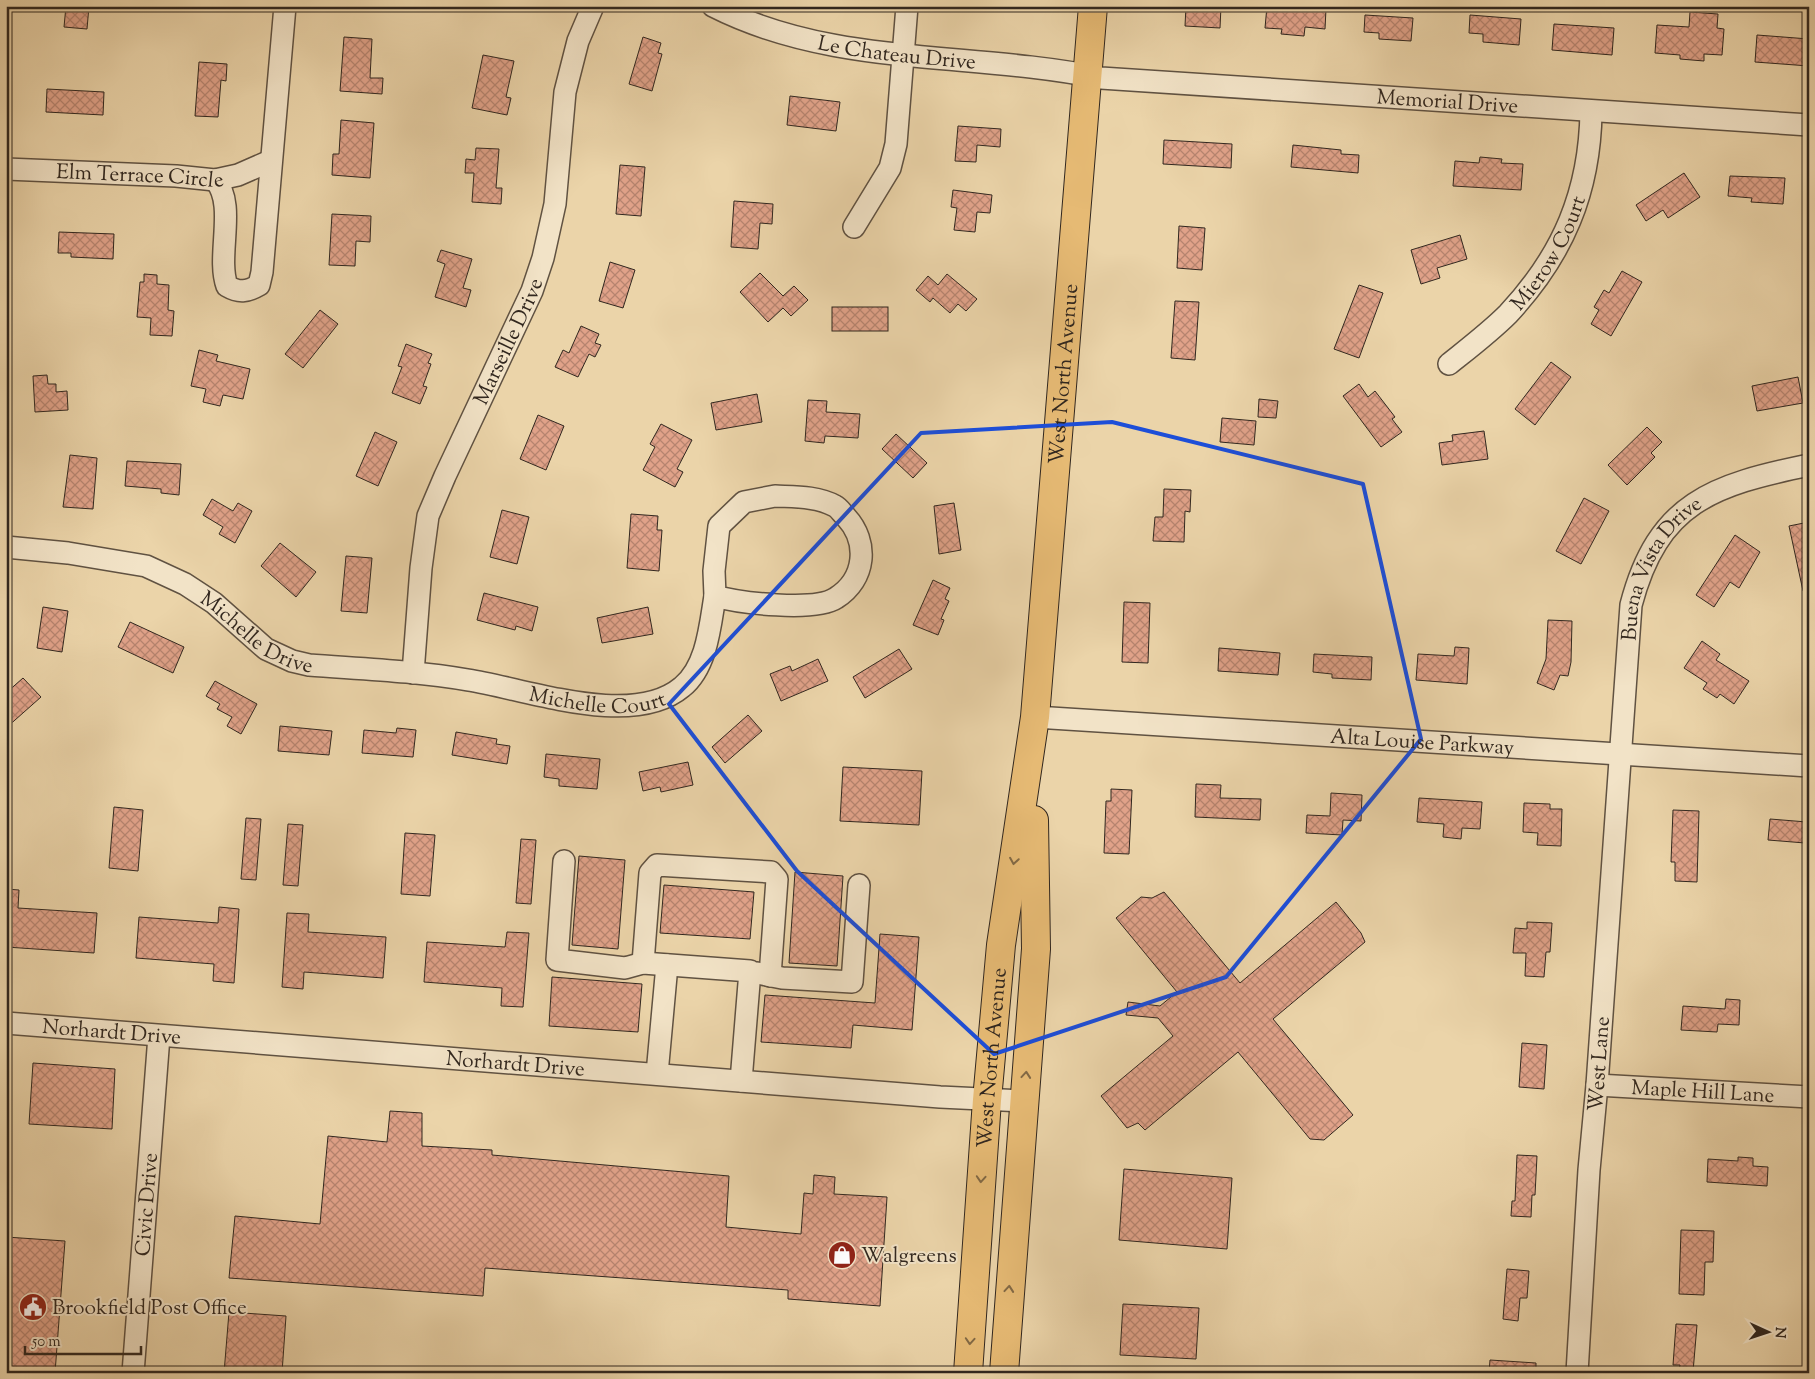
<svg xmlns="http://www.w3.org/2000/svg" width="1815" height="1379" font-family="'Sorts Mill Goudy',serif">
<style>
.building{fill:url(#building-cross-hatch);stroke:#31271f}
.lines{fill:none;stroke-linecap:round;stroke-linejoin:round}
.minor-casing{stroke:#605242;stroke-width:24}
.major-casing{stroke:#31271f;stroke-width:30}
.minor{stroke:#f2e3c7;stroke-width:21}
.major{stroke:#e6ba74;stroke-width:28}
.oneway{stroke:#826945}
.marked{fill:none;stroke:#1d4ed8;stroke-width:4;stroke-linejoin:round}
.labels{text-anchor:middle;stroke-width:4;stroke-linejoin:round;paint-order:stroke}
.street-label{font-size:21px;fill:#31271f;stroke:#f2e3c7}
.poi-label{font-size:21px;fill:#31271f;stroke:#f2e3c7;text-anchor:start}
</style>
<defs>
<pattern id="building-cross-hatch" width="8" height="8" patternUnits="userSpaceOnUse" patternTransform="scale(1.25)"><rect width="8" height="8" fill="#e0a289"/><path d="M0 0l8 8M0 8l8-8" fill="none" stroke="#b6846f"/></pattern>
</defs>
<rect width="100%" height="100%" fill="#ebd4a9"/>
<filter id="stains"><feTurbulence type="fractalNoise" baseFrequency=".004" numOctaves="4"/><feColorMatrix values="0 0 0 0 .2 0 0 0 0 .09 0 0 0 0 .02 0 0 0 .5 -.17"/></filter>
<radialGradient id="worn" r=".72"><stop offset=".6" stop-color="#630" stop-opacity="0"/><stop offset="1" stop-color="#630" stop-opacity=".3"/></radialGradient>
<g class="building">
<path d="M66,6H89L87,29L64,27Z"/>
<path d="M1186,6H1221L1220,28L1185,26Z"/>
<path d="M1267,6H1312V8L1326,9L1325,29L1305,27L1304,36L1281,34L1282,29L1265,28Z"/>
<path d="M1690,12L1718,14L1717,28L1724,29L1722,55L1704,54V61L1680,59V55L1655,53L1657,25L1689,27Z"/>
<path d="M1365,15L1413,18L1411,41L1379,39V33L1364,32Z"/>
<path d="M1470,15L1521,19L1519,45L1483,42V34L1469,33Z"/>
<path d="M1554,24L1614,28L1612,55L1552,50Z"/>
<path d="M1757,35L1809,39V66L1755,62Z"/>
<path d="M344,37L372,39L370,78H383L382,94L340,91Z"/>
<path d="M643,37L661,43L658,53L662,54L652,91L629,84Z"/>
<path d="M483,55L514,61L506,97L511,98L507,115L472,108Z"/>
<path d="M199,62L227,64L226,81L221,80L218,117L195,116Z"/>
<path d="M47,89L104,92L103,115L46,112Z"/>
<path d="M790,96L840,102L836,131L787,125Z"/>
<path d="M341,120L374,123L370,178L332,175L333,154H339Z"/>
<path d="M958,126L1001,129L1000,147L977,145L976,162L955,161Z"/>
<path d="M1164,140L1232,144L1231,168L1163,164Z"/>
<path d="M1293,145L1341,150V154L1359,155L1358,173L1291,167Z"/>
<path d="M476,148L499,149L496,188H502L501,204L472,202L474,173H465L466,159L475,160Z"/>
<path d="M1480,157L1502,159L1501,163L1523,164L1521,190L1453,186L1455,161L1479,163Z"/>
<path d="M620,165L645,167L641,216L616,214Z"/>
<path d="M1684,173L1700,197L1668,218L1663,210L1646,221L1636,205Z"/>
<path d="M1730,176L1785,178L1783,204L1751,202L1752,198L1728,196Z"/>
<path d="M953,190L992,195L990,213L977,212L975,232L954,230L957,208L951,207Z"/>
<path d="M734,201L773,204L772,224L760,223L758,249L731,247Z"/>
<path d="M332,214L371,216L370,242L356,241L355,266L329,265Z"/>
<path d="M1179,226L1205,228L1202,270L1177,268Z"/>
<path d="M59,232L114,234L113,259L71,257V253H58Z"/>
<path d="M1460,235L1467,259L1437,268L1440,278L1421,284L1411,250Z"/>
<path d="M441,250L472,259L463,288L471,290L466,307L435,297L445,264L437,261Z"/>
<path d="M610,262L635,270L623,308L599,301Z"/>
<path d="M1622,271L1642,282L1611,336L1591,324L1599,310L1594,307L1604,290L1609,293Z"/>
<path d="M760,273L783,296L794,286L808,300L791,316L783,308L768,322L740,292Z"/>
<path d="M144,274L157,275V284L169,285L168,310L174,311L172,336L150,335L151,318L137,317L140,282H144Z"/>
<path d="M947,274L977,299L966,311L958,304L950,313L933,298L930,302L916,290L928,276L938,285Z"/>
<path d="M1359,285L1383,293L1359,358L1334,349Z"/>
<path d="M1175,301L1199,302L1195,360L1171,358Z"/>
<rect x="832" y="307" width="56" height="24"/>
<path d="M320,310L338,324L303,368L285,354Z"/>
<path d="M581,326L599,334L595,343L601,345L595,357L589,354L578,377L555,367L563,350L569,353Z"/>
<path d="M406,344L432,354L428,363L431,364L423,386L427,387L420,404L392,393L402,367L398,366Z"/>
<path d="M199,350L218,355L216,361L250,369L243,399L223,395L220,406L203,402L206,389L191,386Z"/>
<path d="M1551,362L1571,377L1535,425L1515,409Z"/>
<path d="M47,375L48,384H56V392L67,391L68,410L35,412L33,376Z"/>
<path d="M1798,377L1803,403L1757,411L1752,386Z"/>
<path d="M1359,384L1368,397L1375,391L1395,417L1392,419L1402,432L1381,447L1343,396Z"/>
<path d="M757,394L762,422L716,430L711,403Z"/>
<path d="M1259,399L1278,401L1276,418L1258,417Z"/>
<path d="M808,400L827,401L826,412L860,414L858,438L825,436L824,443L805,441Z"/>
<path d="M538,415L564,426L546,470L520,459Z"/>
<path d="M1222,418L1256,421L1254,445L1220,442Z"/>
<path d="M661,424L692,440L677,469L683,472L675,487L643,470L655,447L650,444Z"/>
<path d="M1647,427L1662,442L1651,453L1655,457L1627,485L1608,465Z"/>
<path d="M1484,431L1488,459L1442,465L1439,443L1453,441L1452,435Z"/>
<path d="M375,432L397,442L378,486L356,476Z"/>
<path d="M896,434L927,463L913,478L882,449Z"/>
<path d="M70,455L97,458L93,509L63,507Z"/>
<path d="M127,461L181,464L179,495L161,493V489L125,486Z"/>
<path d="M1164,489L1191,490L1190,512L1185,511L1184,542L1153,541L1155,517H1163Z"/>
<path d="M1584,498L1609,511L1581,564L1556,551Z"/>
<path d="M212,499L233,511L238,503L252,511L235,543L219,534L223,527L203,515Z"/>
<path d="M954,503L961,550L939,554L934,506Z"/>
<path d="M502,510L529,517L517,564L490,557Z"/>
<path d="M631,514L658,516L657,530H662L659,571L627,568Z"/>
<path d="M1809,522V591H1803L1789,526Z"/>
<path d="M1735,535L1760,552L1739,588L1730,582L1714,607L1696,595Z"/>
<path d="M280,543L316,572L296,597L261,566Z"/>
<path d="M346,556L372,558L367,613L341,611Z"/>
<path d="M933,580L950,588L945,599L949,601L941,619L944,620L938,635L913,625Z"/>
<path d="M484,593L538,607L532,631L516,626L515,630L477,620Z"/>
<path d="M1124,602L1150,603L1148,663L1122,662Z"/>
<path d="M43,607L68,611L62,652L37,648Z"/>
<path d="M648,607L653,634L602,643L597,618Z"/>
<path d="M1548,620L1572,621L1571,662L1568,676L1560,675L1554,690L1537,683L1546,659Z"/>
<path d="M130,622L184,647L173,673L118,647Z"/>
<path d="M1702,641L1720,654L1716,660L1749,681L1734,704L1720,694L1717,698L1703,689L1707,683L1684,668Z"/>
<path d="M1455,647L1469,648L1467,684L1416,680L1418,654L1454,656Z"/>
<path d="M1219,648L1280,653L1278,675L1218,671Z"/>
<path d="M899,649L912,669L865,698L853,677Z"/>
<path d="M1314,654L1372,657L1371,680L1332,678V674L1313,672Z"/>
<path d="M818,659L828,681L781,701L770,674L790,666L792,671Z"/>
<path d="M23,678L41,697L6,728V693Z"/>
<path d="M215,681L257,704L241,734L227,726L232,717L217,709L220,704L206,696Z"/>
<path d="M748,715L762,731L725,763L712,747Z"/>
<path d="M280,726L332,731L329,755L278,751Z"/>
<path d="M397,728L416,730L413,757L362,753L364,730L396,733Z"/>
<path d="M456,732L497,739L496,744L510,746L507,764L452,755Z"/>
<path d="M546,754L600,759L597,789L559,786V779L544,777Z"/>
<path d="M688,762L693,785L661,792L660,787L643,791L639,772Z"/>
<path d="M843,767L922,771L919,825L840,821Z"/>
<path d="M1196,784L1221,785L1220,798L1261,799L1260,820L1195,817Z"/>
<path d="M1111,789L1132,790L1129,854L1104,853L1106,801H1111Z"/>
<path d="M1331,793L1362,795L1361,821L1343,820L1342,835L1306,833L1307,815L1330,816Z"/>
<path d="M1419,798L1482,802L1480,829L1462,828L1461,839L1443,837L1444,824L1417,822Z"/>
<path d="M1524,803L1550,804V809H1562L1561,846L1537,845L1538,833L1523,832Z"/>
<path d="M114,807L143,810L138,871L109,868Z"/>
<path d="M1673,810L1699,811L1697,882L1675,881V862H1671Z"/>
<path d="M246,818L261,819L256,880L241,879Z"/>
<path d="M1770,819L1807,822L1805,843L1768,840Z"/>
<path d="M288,824L303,825L298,886L283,885Z"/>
<path d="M405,833L435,835L430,896L401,894Z"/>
<path d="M521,839L536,840L531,904L516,903Z"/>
<path d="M579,856L625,860L618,949L572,945Z"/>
<path d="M795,872L843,876L837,966L789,963Z"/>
<path d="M664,885L754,892L750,939L660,933Z"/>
<path d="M6,889L19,890L18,908L97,913L94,953L6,947Z"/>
<path d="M1164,892L1240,983L1336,902L1361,933L1365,942L1273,1019L1353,1115L1324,1140L1310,1139L1238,1052L1145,1130L1138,1123L1127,1128L1101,1096L1173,1036L1158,1018L1126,1015L1128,1002L1160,1006L1177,992L1116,918L1141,897L1152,898Z"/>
<path d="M219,907L239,909L234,983L213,981L214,964L136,958L139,917L218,923Z"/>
<path d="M287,913L309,914L308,932L386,937L383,978L304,972L303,989L282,987Z"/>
<path d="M1527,922L1552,923L1550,952H1546L1544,977L1525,976L1526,953H1513L1515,928L1527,929Z"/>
<path d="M507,932L529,933L523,1007L501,1006L502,988L424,982L427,942L505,947Z"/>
<path d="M880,934L919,937L912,1030L853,1025L851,1048L761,1042L765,995L875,1003Z"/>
<path d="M552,977L642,984L638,1032L549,1026Z"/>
<path d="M1726,999L1740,1000L1739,1025L1718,1024L1717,1032L1681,1030L1683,1006L1725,1009Z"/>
<path d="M1522,1043L1547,1045L1544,1089L1519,1087Z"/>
<path d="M33,1063L115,1069L112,1129L29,1124Z"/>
<path d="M390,1111L422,1113V1146L492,1150V1155L729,1176L726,1227L801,1234L804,1193L813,1194L814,1175L835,1177L834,1194L887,1197L880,1306L788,1299V1290L485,1268L483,1296L229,1278L235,1216L320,1224L328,1136L387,1142Z"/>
<path d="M1517,1155L1537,1156L1535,1195H1532L1531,1217L1511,1216L1512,1201H1515Z"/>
<path d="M1738,1157L1753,1158V1166L1768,1167L1767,1186L1707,1182L1708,1159L1738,1161Z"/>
<path d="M1124,1169L1232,1178L1227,1249L1119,1240Z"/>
<path d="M1681,1230L1714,1231L1713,1262H1705L1704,1295L1679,1294Z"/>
<path d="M6,1237L65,1241L55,1373H6Z"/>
<path d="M1507,1269L1529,1271L1527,1298H1520L1518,1321L1503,1319Z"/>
<path d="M1123,1304L1199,1308L1196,1359L1120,1355Z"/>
<path d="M229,1312L286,1316L282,1373H224Z"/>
<path d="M1676,1324L1697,1325L1693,1372L1679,1371L1680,1365H1673Z"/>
<path d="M1490,1360L1536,1363V1373H1489Z"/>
</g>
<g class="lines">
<defs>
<g id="minor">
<path id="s1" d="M713,6C835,68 971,51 1101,78L1809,125"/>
<path id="s2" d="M6,169L176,176L215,180L238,175L270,161"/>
<path d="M215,180C237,204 216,256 227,286C239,293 247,292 259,285L262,272L285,6"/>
<path d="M854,227L890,168L896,144L907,6"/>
<path id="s3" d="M1449,364C1469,348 1490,332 1508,314C1563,255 1590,192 1591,111"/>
<path d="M775,496C794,497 817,496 835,506C839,508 842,513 846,517C869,542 866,579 836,598C815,612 739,603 715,596L714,571L719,526L744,502Z"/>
<path id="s4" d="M6,547L68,553L146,566L185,584L214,603L266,649L292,661L309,665C362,669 416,671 468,680C527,689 632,729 682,687C707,667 710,626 715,596"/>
<path id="s5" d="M413,673L421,568L428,516L445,476L532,291L543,258L555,204L565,92L578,41L593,6"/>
<path id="s6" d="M1035,717L1809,766"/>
<path d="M564,861L557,960L625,968L643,963L750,971L741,1081"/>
<path d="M643,963L650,873L657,865L771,872L777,879L770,976"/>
<path d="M757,973L782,978L852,982L859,885"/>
<path id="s7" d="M6,1023L940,1097L1024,1101"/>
<path d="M657,1074L667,965"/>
<path id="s8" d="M1597,1085L1809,1097"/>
<path id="s9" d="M133,1373L159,1036"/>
<path id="s10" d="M1577,1373L1589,1170L1597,1085L1631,605C1658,502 1713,485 1809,465"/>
</g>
<g id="major">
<path id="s11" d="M968,1373L987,1100L1001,945L1035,717L1093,6"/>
<path d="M1004,1373L1036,949L1034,820"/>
</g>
</defs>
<use href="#minor" class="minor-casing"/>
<use href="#major" class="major-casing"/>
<use href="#minor" class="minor"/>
<use href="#major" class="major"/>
</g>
<defs><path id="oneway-chevron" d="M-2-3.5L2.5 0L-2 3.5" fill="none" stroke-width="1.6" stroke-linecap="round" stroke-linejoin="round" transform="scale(1.25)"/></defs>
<g class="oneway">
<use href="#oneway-chevron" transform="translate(1014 861) rotate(99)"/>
<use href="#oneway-chevron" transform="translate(1026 1075) rotate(-85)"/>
<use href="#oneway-chevron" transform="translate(981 1179) rotate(94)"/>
<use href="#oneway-chevron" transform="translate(1009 1289) rotate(-85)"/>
<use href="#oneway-chevron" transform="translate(970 1341) rotate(94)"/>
</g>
<path class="marked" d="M1112,422L1363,484L1421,739L1226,977L994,1054L797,871L669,704L921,433Z"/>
<defs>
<symbol id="shop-disc" viewBox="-11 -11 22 22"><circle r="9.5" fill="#8f2418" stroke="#f2e3c7"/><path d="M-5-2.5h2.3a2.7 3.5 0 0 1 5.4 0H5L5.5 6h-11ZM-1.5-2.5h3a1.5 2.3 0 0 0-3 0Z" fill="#fff"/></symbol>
<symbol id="civic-disc" viewBox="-11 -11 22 22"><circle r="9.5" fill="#8f2418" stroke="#f2e3c7"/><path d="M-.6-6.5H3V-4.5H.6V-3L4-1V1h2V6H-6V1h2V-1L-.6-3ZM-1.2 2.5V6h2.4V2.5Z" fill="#fff"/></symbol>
</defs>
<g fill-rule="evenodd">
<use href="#shop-disc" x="826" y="1239" width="32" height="32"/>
<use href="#civic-disc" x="17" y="1291" width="32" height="32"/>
</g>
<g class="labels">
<g class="street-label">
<text dy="7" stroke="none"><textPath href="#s1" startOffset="191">Le Chateau Drive</textPath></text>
<text dy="7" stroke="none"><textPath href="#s1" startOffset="744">Memorial Drive</textPath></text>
<text dy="7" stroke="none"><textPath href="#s2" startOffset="134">Elm Terrace Circle</textPath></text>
<text dy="7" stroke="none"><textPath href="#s3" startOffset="151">Mierow Court</textPath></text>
<text dy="7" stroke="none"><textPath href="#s5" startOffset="350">Marseille Drive</textPath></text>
<text dy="7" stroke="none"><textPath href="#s11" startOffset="1004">West North Avenue</textPath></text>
<text dy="7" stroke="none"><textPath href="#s10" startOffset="816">Buena Vista Drive</textPath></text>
<text dy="7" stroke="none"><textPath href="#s4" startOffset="272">Michelle Drive</textPath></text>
<text dy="7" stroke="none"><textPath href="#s4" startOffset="626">Michelle Court</textPath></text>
<text dy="7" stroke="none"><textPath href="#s6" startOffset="388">Alta Louise Parkway</textPath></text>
<text dy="7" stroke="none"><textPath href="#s7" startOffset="106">Norhardt Drive</textPath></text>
<text dy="7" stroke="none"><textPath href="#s11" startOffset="316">West North Avenue</textPath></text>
<text dy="7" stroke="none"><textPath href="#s7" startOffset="511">Norhardt Drive</textPath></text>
<text dy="7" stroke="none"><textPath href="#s10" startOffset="310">West Lane</textPath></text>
<text dy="7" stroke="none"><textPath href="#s8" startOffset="106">Maple Hill Lane</textPath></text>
<text dy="7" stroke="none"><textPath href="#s9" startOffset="169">Civic Drive</textPath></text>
</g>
<g class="poi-label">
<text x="861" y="1262">Walgreens</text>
<text x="52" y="1314">Brookfield Post Office</text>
</g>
</g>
<rect width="1815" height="1379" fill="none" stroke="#ebd4a9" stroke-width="25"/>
<rect x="8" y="8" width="1800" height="1364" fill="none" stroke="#31271f" stroke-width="2.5"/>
<rect x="12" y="12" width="1790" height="1354" fill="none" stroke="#31271f"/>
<g transform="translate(1768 1332) rotate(93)" stroke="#f2e3c7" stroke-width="4" paint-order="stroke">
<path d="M0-4L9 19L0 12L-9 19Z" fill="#31271f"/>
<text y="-8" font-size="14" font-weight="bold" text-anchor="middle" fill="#31271f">N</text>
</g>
<path d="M25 1346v8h116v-8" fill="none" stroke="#31271f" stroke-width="2.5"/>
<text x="32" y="1346" font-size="15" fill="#31271f" stroke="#f2e3c7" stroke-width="4" paint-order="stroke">50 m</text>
<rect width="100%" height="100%" filter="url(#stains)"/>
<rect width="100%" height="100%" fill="url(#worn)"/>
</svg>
